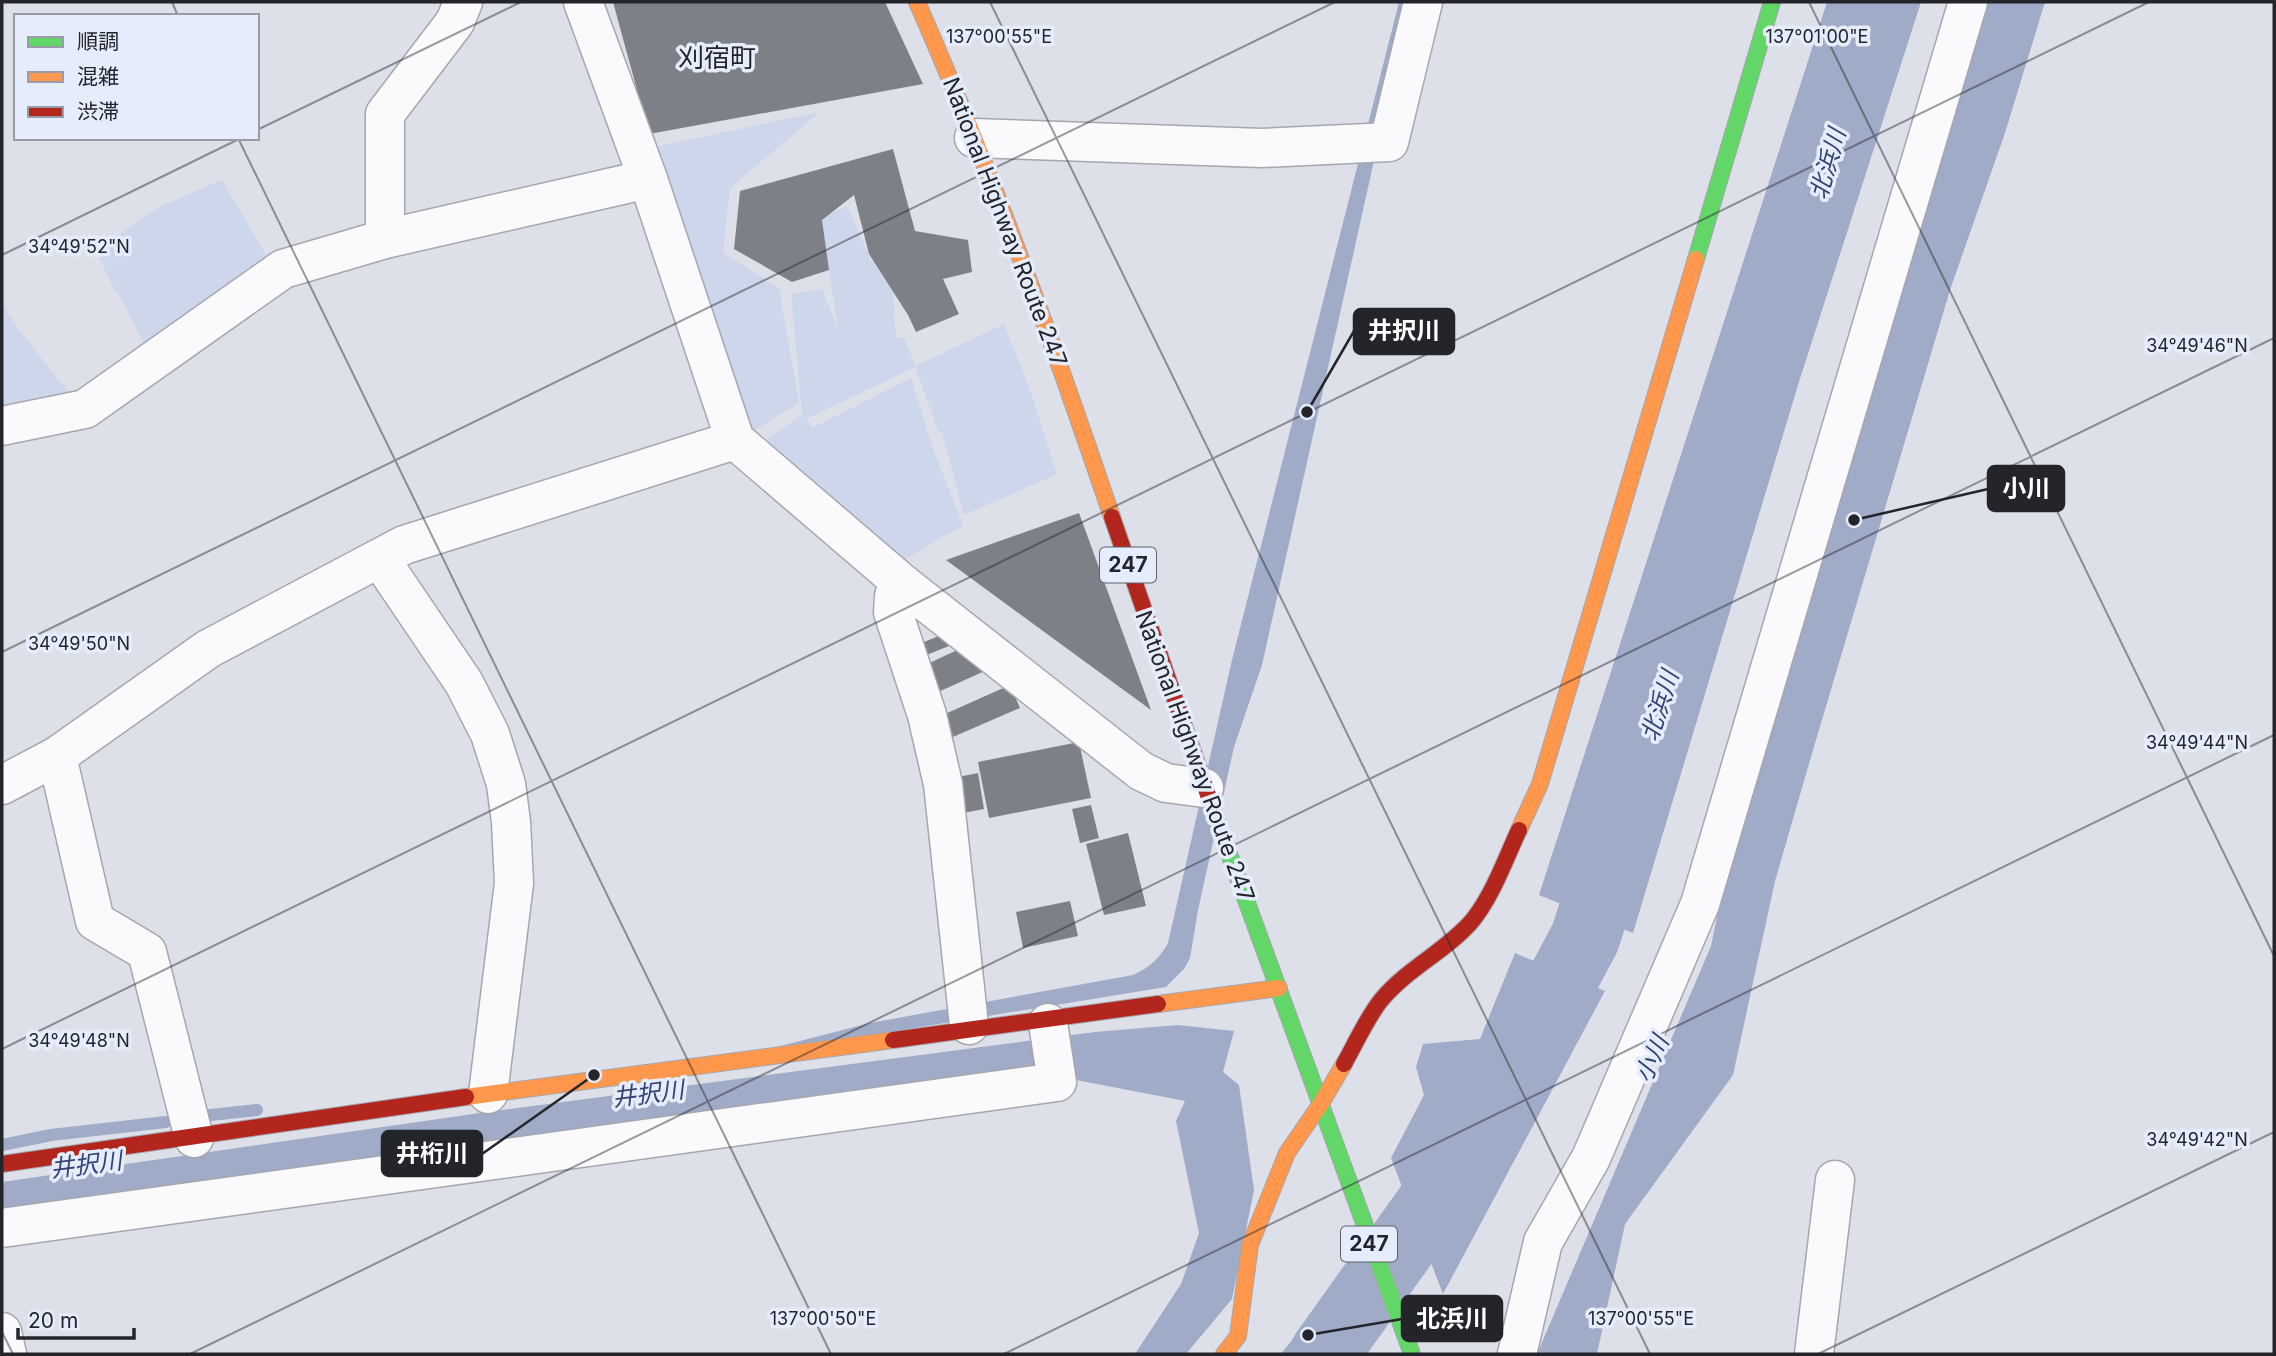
<svg xmlns="http://www.w3.org/2000/svg" width="2276" height="1356" font-family="Inter,'Noto Sans JP',sans-serif">
<style>
.green{fill:#cdd6eb}
.water{fill:#a0abc7}
.lines{fill:none;stroke-linecap:round;stroke-linejoin:round}
.stream{stroke:#a0abc7;stroke-width:12}
.river{stroke:#a0abc7;stroke-width:70}
.building{fill:#7e8087}
.street-casing{stroke:#a5a7ae;stroke-width:41}
.fast-casing{stroke:#a5a7ae;stroke-width:18}
.slow-casing{stroke:#a5a7ae;stroke-width:18}
.jam-casing{stroke:#a5a7ae;stroke-width:18}
.street{stroke:#fafafc;stroke-width:38}
.fast{stroke:#63d668;stroke-width:16}
.slow{stroke:#ff974d;stroke-width:16}
.jam{stroke:#b3261e;stroke-width:16}
.ticks{fill:none;stroke:#23252b;stroke-width:2;stroke-opacity:0.45}
.labels{text-anchor:middle;stroke-width:7;stroke-linejoin:round;paint-order:stroke}
.shield{fill:#e5ecfc;stroke:#5d616a;stroke-width:2}
.shield-label{font-size:21px;font-weight:bold;fill:#23252b}
.street-label{font-size:23px;fill:#23252b;stroke:#e5ecfc}
.water-label{font-size:24px;font-style:italic;fill:#314273;stroke:#e5ecfc}
.quarter-label{font-size:26px;fill:#23252b;stroke:#e5ecfc}
.ticks-label{font-size:18px;text-anchor:middle;fill:#23252b;stroke:#e5ecfc;stroke-width:7;stroke-linejoin:round;paint-order:stroke}
.leader{fill:none;stroke:#23252b;stroke-width:2.5}
.callout-dot{fill:#23252b;stroke:#e5ecfc;stroke-width:2.5}
.callout{fill:#23252b;stroke:#23252b;stroke-width:2.5}
.callout-label{font-size:24px;text-anchor:middle;font-weight:bold;fill:#fff}
</style>
<rect width="100%" height="100%" fill="#dde0e9"/>
<g class="green">
<path d="M820,112L730,188L723,253L779,288L799,403L744,437L736,428L658,146Z"/>
<path d="M222,180L270,262L150,355L117,291L115,292L96,250L161,206Z"/>
<path d="M847,206L871,260L891,271L896,338H904L916,366L1004,324L1030,390L1057,474L964,515L942,432L939,433L915,367L806,419L812,428L911,378L932,446L963,525L892,567L753,450L802,414L791,294L822,289L838,329L821,218Z"/>
<path d="M2,304L23,335L69,393L2,409Z"/>
</g>
<g class="water">
<path d="M1399,2H1414L1373,165L1262,665L1234,747L1198,910L1190,958L1184,969L1166,987L742,1056L870,1023L1133,975C1150,967 1159,959 1168,943L1232,660Z"/>
<path d="M1827,2H1921L1798,385L1633,933L1539,895Z"/>
<path d="M1988,2H2045L2005,133L1950,290L1813,750L1775,881L1733,1075L1625,1224L1597,1354H1537L1711,946L1740,804Z"/>
<path d="M1515,953L1605,991L1443,1294L1391,1158L1424,1095L1416,1067L1423,1044L1480,1039Z"/>
<path d="M1178,1025L1234,1031L1223,1072L1239,1085L1254,1190L1232,1299L1186,1354H1135L1181,1284L1199,1233L1176,1121L1185,1101L1045,1074L2,1214V1182L480,1113L1095,1032Z"/>
<path d="M1312,1315L1328,1354H1281Z"/>
</g>
<g class="lines">
<g class="stream">
<path d="M201,1116L257,1110"/>
<path d="M2,1145L51,1135L166,1122"/>
</g>
<g class="river">
<path d="M1521,1058L1585,938L1622,824"/>
<path d="M1324,1354L1472,1147"/>
</g>
</g>
<g class="building">
<path d="M613,2H885L923,84L649,134Z"/>
<path d="M893,149L915,231L968,240L972,272L943,279L959,314L916,332L908,315L869,254L854,195L822,220L829,270L792,282L734,249L740,191Z"/>
<path d="M1079,513L1151,710L946,560Z"/>
<path d="M944,634L949,646L924,656L919,644Z"/>
<path d="M968,645L987,670L936,693L923,666Z"/>
<path d="M1010,685L1020,708L946,740L936,718Z"/>
<path d="M1079,742L1091,798L989,818L978,762Z"/>
<path d="M978,773L984,809L958,814L953,778Z"/>
<path d="M1091,805L1099,838L1080,843L1072,809Z"/>
<path d="M1128,833L1146,906L1104,915L1086,844Z"/>
<path d="M1070,901L1078,936L1023,948L1016,912Z"/>
</g>
<g class="lines">
<defs>
<g id="street">
<path d="M583,2L648,179L735,440L903,584L1141,771L1166,783L1204,788"/>
<path d="M974,138L1262,148L1389,142L1423,2"/>
<path d="M385,239V114L455,22L463,2"/>
<path d="M2,426L85,409L283,269L385,239L648,179"/>
<path d="M380,559L464,683L490,734L506,784L511,822L514,883L488,1094"/>
<path d="M903,584L894,596L893,612L927,715L943,784L969,1025"/>
<path d="M57,756L95,921L147,952L194,1138"/>
<path d="M2,785L57,756L208,649L404,545L735,440"/>
<path d="M2,1228L1057,1082L1048,1023"/>
<path d="M2,1332L7,1354"/>
<path d="M1517,1354L1543,1242L1591,1158L1700,904L1968,2"/>
<path d="M1814,1354L1835,1180"/>
</g>
<g id="fast">
<path d="M1696,259L1772,2"/>
<path d="M1216,818L1412,1354"/>
</g>
<g id="slow">
<path d="M917,2C991,170 1053,343 1112,517"/>
<path d="M1519,830L1540,784L1696,259"/>
<path d="M1158,1004L1279,988"/>
<path d="M466,1097L893,1040"/>
<path d="M1224,1354L1238,1336L1250,1245L1287,1153L1320,1105L1344,1064"/>
</g>
<g id="jam">
<path d="M1112,517L1216,818"/>
<path d="M893,1040L1158,1004"/>
<path d="M1344,1064C1356,1043 1367,1017 1382,999C1408,968 1446,951 1472,921C1493,895 1505,860 1519,830"/>
<path d="M2,1164L466,1097"/>
</g>
</defs>
<use href="#street" class="street-casing"/>
<use href="#fast" class="fast-casing"/>
<use href="#slow" class="slow-casing"/>
<use href="#jam" class="jam-casing"/>
<use href="#street" class="street"/>
<use href="#fast" class="fast"/>
<use href="#slow" class="slow"/>
<use href="#jam" class="jam"/>
</g>
<path class="ticks" d="M172,2L178,16M990,2L1650,1354M1809,2L2274,956M257,130L521,2M238,138L831,1354M2,255L241,138M2,652L1335,2M2,1049L2149,2M2,1332L13,1354M190,1354L2274,338M1004,1354L2274,735M1818,1354L2274,1132"/>
<g class="labels">
<g class="shield">
<rect x="1100" y="547.5" width="56" height="35" rx="5"/>
<rect x="1341" y="1226.5" width="56" height="35" rx="5"/>
</g>
<g class="shield-label">
<text x="1128" y="572">247</text>
<text x="1369" y="1251">247</text>
</g>
<g class="street-label">
<text transform="translate(1005 222) rotate(69)" y="8">National Highway Route 247</text>
<text transform="translate(1195 756) rotate(70)" y="8">National Highway Route 247</text>
</g>
<g class="water-label">
<text transform="translate(1828 164) rotate(-74)" y="8">北浜川</text>
<text transform="translate(1660 706) rotate(-72)" y="8">北浜川</text>
<text transform="translate(1652 1059) rotate(-66)" y="8">小川</text>
<text transform="translate(648 1094) rotate(-7)" y="8">井択川</text>
<text transform="translate(86 1165) rotate(-7)" y="8">井択川</text>
</g>
<g class="quarter-label">
<text x="717" y="67">刈宿町</text>
</g>
</g>
<g class="ticks-label">
<text x="999" y="43">137°00'55"E</text>
<text x="1817" y="43">137°01'00"E</text>
<text x="79" y="253">34°49'52"N</text>
<text x="2197" y="352">34°49'46"N</text>
<text x="79" y="650">34°49'50"N</text>
<text x="2197" y="749">34°49'44"N</text>
<text x="79" y="1047">34°49'48"N</text>
<text x="2197" y="1146">34°49'42"N</text>
<text x="823" y="1325">137°00'50"E</text>
<text x="1641" y="1325">137°00'55"E</text>
</g>
<path class="leader" d="M1307 412L1354 331M1854 520L1988 489M594 1075L482 1154M1308 1335L1402 1319"/>
<g class="callout-dot">
<circle cx="1307" cy="412" r="7"/>
<circle cx="1854" cy="520" r="7"/>
<circle cx="594" cy="1075" r="7"/>
<circle cx="1308" cy="1335" r="7"/>
</g>
<g class="callout">
<rect x="1354" y="309" width="100" height="45" rx="7"/>
<rect x="1988" y="466" width="76" height="45" rx="7"/>
<rect x="382" y="1131" width="100" height="45" rx="7"/>
<rect x="1402" y="1296" width="100" height="45" rx="7"/>
</g>
<g class="callout-label">
<text x="1404" y="339">井択川</text>
<text x="2026" y="497">小川</text>
<text x="432" y="1162">井桁川</text>
<text x="1452" y="1327">北浜川</text>
</g>
<rect width="2276" height="1356" fill="none" stroke="#23252b" stroke-width="7"/>
<rect x="14" y="14" width="245" height="126" fill="#e5ecfc" stroke="#979ca8" stroke-width="2"/>
<rect x="28" y="37" width="35" height="10" fill="#63d668" stroke="#979ca8" stroke-width="2"/>
<text x="77" y="49" font-size="21" fill="#23252b">順調</text>
<rect x="28" y="72" width="35" height="10" fill="#ff974d" stroke="#979ca8" stroke-width="2"/>
<text x="77" y="84" font-size="21" fill="#23252b">混雑</text>
<rect x="28" y="107" width="35" height="10" fill="#b3261e" stroke="#979ca8" stroke-width="2"/>
<text x="77" y="119" font-size="21" fill="#23252b">渋滞</text>
<path d="M18 1328v10h116v-10" fill="none" stroke="#23252b" stroke-width="3.5"/>
<text x="28" y="1328" font-size="21" fill="#23252b" stroke="#e5ecfc" stroke-width="5" paint-order="stroke">20 m</text>
</svg>
